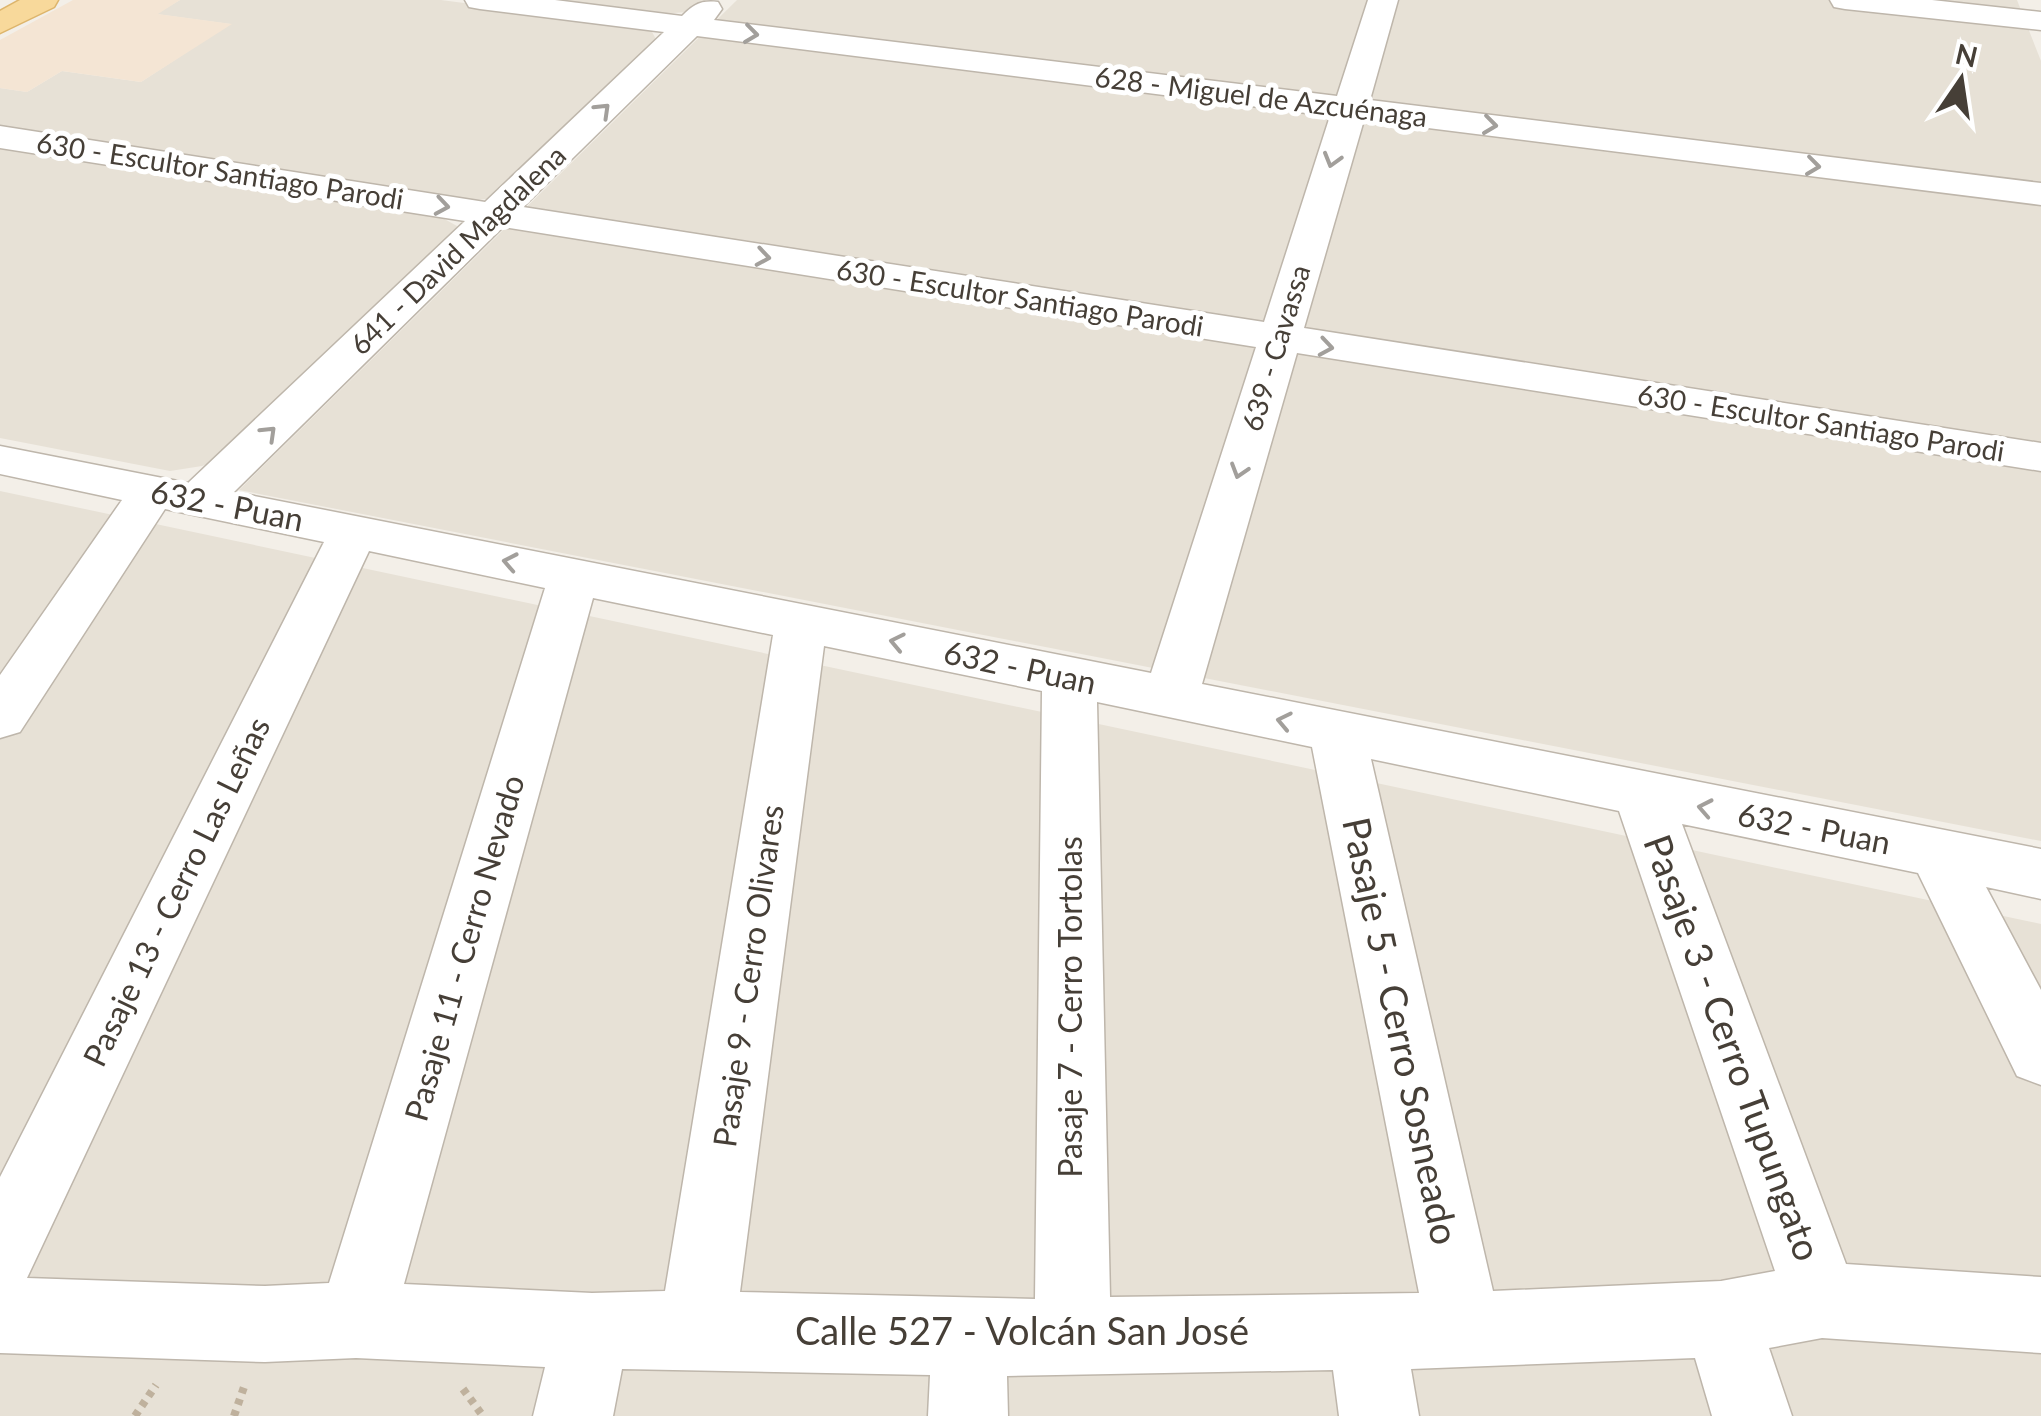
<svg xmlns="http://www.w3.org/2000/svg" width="2041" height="1416" font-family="Lato,sans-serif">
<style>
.residential{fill:#e7e1d6}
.commercial{fill:#f4e5d4}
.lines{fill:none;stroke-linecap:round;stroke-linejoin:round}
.minor-casing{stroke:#beb6ab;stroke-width:3}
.major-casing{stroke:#ddb56c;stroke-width:3}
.path{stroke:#bfb19d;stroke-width:8;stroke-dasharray:6 6;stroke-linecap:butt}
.minor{fill:#fff;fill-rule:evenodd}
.major{fill:#f8d99b;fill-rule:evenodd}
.oneway{stroke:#a29f9b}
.labels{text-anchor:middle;stroke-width:10;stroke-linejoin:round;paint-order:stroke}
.far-street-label{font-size:28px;fill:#463f37;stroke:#fff}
.street-label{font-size:32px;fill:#463f37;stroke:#fff}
.near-street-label{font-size:38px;fill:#463f37;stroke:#fff}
</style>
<rect width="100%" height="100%" fill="#f3efe8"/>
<g class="residential">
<path d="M180,0H441L638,26L651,30L658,43L500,194L486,199L467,201L0,129V88L27,92L62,71L141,82L230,24L156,14Z"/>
<path d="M542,0H706L688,12L659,14Z"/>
<path d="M737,0H2017L2041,61V841L239,490Z"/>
<path d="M0,144L437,215L457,226L456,232L224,458L202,466L170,471L0,438Z"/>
<path d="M0,491L2041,924V1416H0Z"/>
</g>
<path class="commercial" d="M73,0H180L158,14L232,24L141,82L62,71L27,92L0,88V40Z"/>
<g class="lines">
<defs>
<g id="minor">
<path d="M465,0H555L682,16C694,4 701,0 718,2L722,9L714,20L1337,96L1368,0H1398L1370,100L2041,183V205L1364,120L1304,328L2041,443V471L1297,353L1202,684L2041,849V899L1986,887L2041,990V1085L2017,1076L1918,873L1682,824L1846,1264L2041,1277V1353L1822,1338L1769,1348L1792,1416H1712L1695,1358L1411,1369L1419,1416H1339L1333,1370L1007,1376L1008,1416H928L930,1375L622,1369L613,1416H533L545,1367L356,1358L265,1362L0,1353V1177L324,542L165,509L20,732L0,738V675L122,500L0,474V446L188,483L465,221L0,148V126L485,202L664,32L480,9L469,7ZM697,36L1330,116L1264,322L523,207ZM503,227L1256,347L1151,673L234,492ZM369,551L545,588L329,1283L265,1286L27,1278ZM593,598L773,635L665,1291L592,1293L404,1284ZM824,646L1042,691L1035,1299L740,1292ZM1097,702L1312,747L1419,1293L1110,1297ZM1371,759L1619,811L1775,1271L1721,1281L1493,1291Z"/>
<path d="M1830,0H1932L2041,12V30L1845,9L1834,7Z"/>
</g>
<path id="major" d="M20,0H58L54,7L0,33V11Z"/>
</defs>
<use href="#minor" class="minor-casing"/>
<use href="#major" class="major-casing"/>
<g class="path">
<path d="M463,1389L483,1416"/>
<path d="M135,1416L156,1385"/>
<path d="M234,1416L244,1387"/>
</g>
<use href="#minor" class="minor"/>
<use href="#major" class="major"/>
</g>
<defs><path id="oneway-chevron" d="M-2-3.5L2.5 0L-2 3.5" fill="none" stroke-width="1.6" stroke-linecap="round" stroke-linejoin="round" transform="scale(2.5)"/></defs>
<g class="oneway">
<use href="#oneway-chevron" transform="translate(751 34) rotate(7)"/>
<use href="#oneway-chevron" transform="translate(603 110) rotate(-44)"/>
<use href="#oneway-chevron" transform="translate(1490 125) rotate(7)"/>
<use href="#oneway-chevron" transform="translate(1332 160) rotate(106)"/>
<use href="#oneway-chevron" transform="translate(1813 166) rotate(7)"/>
<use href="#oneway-chevron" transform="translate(442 206) rotate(9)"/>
<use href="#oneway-chevron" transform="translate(763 257) rotate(9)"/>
<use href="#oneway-chevron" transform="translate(1326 347) rotate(9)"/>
<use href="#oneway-chevron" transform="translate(269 433) rotate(-44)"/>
<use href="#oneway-chevron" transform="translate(1239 471) rotate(107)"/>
<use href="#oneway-chevron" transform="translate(510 562) rotate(-169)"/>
<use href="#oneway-chevron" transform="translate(897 642) rotate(-168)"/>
<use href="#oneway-chevron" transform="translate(1284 721) rotate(-168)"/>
<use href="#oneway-chevron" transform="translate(1705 808) rotate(-169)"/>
</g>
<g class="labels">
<g class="far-street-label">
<text transform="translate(1261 97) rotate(7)" y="10">628 - Miguel de Azcuénaga</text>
<text transform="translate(220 171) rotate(9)" y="10">630 - Escultor Santiago Parodi</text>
<text transform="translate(458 250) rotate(-44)" y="10">641 - David Magdalena</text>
<text transform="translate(1020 298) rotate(9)" y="10">630 - Escultor Santiago Parodi</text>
<text transform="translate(1276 348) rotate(-73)" y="10">639 - Cavassa</text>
<text transform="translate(1821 423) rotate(9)" y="10">630 - Escultor Santiago Parodi</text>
</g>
<g class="street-label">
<text transform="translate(227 506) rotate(11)" y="11">632 - Puan</text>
<text transform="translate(1020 668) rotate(12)" y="11">632 - Puan</text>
<text transform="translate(1814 829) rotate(11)" y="11">632 - Puan</text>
<text transform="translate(177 892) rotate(-64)" y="11">Pasaje 13 - Cerro Las Leñas</text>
<text transform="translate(465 948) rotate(-74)" y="11">Pasaje 11 - Cerro Nevado</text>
<text transform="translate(749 976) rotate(-82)" y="11">Pasaje 9 - Cerro Olivares</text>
<text transform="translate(1071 1007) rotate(-90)" y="11">Pasaje 7 - Cerro Tortolas</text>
</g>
<g class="near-street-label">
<text transform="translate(1400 1031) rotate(78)" y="13">Pasaje 5 - Cerro Sosneado</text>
<text transform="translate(1732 1048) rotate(70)" y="13">Pasaje 3 - Cerro Tupungato</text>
<text x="1022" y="1345">Calle 527 - Volcán San José</text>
</g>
</g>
<g transform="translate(1961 80) rotate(13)" stroke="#ffffff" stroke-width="8" paint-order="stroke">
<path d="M0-8L18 38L0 25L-18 38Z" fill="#463f37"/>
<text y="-15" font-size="28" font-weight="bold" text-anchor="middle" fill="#463f37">N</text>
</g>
</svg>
